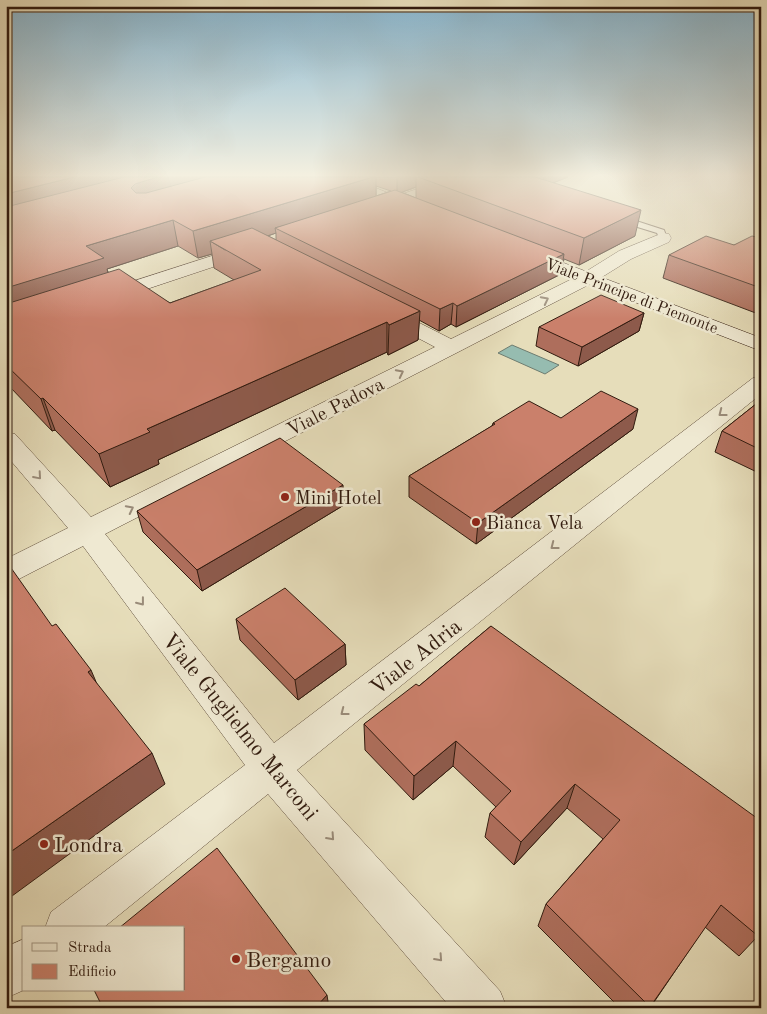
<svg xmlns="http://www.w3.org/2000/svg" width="767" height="1014" font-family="'Old Standard TT',serif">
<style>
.water{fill:#96bcb0;stroke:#6e7c70}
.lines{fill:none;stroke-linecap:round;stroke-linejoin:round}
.lane-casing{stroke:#5e4c3a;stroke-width:2}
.street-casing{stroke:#5e4c3a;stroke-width:1}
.secondary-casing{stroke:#311b0f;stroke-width:1}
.lane{fill:#efe9d2;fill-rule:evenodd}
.street{fill:#efe9d2;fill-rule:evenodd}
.secondary{fill:#efe9d2;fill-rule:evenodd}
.wall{fill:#ae6e5c;stroke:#311b0f;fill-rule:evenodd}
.shaded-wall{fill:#8d5a4b;stroke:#311b0f}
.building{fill:#ca806b;stroke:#311b0f}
.oneway{stroke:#9a8c7a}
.poi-dot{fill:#8f2418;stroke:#efe9d2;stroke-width:2}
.labels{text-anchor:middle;stroke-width:5;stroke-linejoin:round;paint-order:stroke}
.far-street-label{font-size:16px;fill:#311b0f;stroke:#efe9d2}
.street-label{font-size:19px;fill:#311b0f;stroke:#efe9d2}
.poi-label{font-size:19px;fill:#311b0f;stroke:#efe9d2;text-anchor:start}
.near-street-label{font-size:22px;fill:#311b0f;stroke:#efe9d2}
.near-poi-label{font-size:22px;fill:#311b0f;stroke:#efe9d2;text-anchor:start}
</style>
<rect width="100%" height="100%" fill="#e6ddba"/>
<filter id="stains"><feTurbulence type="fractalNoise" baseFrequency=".004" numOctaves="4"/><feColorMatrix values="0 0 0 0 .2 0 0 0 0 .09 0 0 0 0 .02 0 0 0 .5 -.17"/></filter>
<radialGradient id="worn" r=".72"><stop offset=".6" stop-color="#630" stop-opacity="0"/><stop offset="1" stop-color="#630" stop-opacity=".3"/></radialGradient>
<path class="water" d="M512,345L559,365L545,374L498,353Z"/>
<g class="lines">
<defs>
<path id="lane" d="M618,217H624L664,230L667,238L660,240L657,233L618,221Z"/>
<g id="street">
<path d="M452,177H474L472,180L401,204H391L388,201L391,198Z"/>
<path d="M663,233L669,234L671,238L669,242L631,259L594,282L105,534L274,743L753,378L761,376V394L297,770L500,991L507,1008H451L268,794L103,928H45L51,912L245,765L83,546L17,580L6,583V559L68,528L6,455V432L15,434L91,517L435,347L380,318L377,314L380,310L387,308L394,310L451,339L582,274L619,251Z"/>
<path d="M24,939V990L6,998V947Z"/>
</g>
<g id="secondary">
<path d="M328,177H349L420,206L423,209L420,212H410L330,180Z"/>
<path d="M249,244L255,245L257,249L255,253L114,300L107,302L100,300L98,296L100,292Z"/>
<path d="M527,249L761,338V351L521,258L518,254L521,250Z"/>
</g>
</defs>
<use href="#lane" class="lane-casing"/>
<use href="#street" class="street-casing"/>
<use href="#secondary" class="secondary-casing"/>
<use href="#lane" class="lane"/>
<use href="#street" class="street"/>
<use href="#secondary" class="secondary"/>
</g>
<g class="wall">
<path d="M6,177H568L553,183L635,236L579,265L564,259L561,274L456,327L451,324L439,331L419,320L418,340L388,355L387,352L158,460L159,464L110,487L55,430L52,431L10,387L6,388ZM376,186L391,191L376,196ZM416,187V198L401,192L411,189ZM276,233V240L268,236ZM178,246L198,258L212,254L214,268L234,280L170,303L108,272L107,269Z"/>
<path d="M761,238V315L663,278L669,255L734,245Z"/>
<path d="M644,313L639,331L578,366L536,346L539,327Z"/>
<path d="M761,400V474L715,452L722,431Z"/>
<path d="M493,423L633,429L476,544L409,497V476L492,426Z"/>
<path d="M344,505L202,591L143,532L137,511Z"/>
<path d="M236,619L345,644L346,665L298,700L240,640Z"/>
<path d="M491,626L758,936L739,956L705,927L650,1008H620L538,926L546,904L603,839L567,808L514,865L485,837L490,813L496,807L453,766L413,800L365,750L364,724L419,686Z"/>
</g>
<g class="shaded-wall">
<path d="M74,177H249L140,208L6,221V194Z"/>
<path d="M373,177H376V201L275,228L276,233L225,250L210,241L212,254L198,258L193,231Z"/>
<path d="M397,177H416V187L397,194Z"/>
<path d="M544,177H568L542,187Z"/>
<path d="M641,210L635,236L579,265L584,238Z"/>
<path d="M173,220L178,246L107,269L111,286L6,320V288L86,246Z"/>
<path d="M564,254L561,274L456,327L457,306Z"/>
<path d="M453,303L451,324L439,331L440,309Z"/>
<path d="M420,311L418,340L388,355L389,325Z"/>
<path d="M644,313L639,331L578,366L582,347Z"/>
<path d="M387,322V352L158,460L159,464L110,487L99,454L147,429Z"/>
<path d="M6,378L10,387L6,388Z"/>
<path d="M43,398L55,430L52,431L41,399Z"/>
<path d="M638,409L633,429L476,544L478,523Z"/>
<path d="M343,485L344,505L202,591L197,570Z"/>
<path d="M345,644L346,665L298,700L295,680Z"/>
<path d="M91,670L105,703L88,672Z"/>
<path d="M456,741L453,766L413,800L414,776Z"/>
<path d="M152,753L165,784L12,896L6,890V855Z"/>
<path d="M575,784L567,808L514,865L521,842Z"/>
<path d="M327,995L329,1008H315Z"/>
</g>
<g class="building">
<path d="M6,177H74L6,194Z"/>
<path d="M124,177H158L135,184L131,188L136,193H146L205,177H373L193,231L173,220L86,246L104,258L6,288V207Z"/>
<path d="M418,177H535L641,210L584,238Z"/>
<path d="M395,190L564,254L457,306L453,303L440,309L275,228Z"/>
<path d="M252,228L420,311L389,325L387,322L147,429L150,432L99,454L43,398L41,399L6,365V304L119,269L170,303L261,270L210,241Z"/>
<path d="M706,236L734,245L752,236L761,238V288L669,255Z"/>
<path d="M601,295L644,313L582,347L539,327Z"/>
<path d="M601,391L638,409L478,523L409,476L495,424L493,423L529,401L561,418Z"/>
<path d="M761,400V450L722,431Z"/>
<path d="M280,438L343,485L197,570L137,511Z"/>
<path d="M9,565L52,626L56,624L91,670L88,672L152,753L6,855V567Z"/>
<path d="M285,588L345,644L295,680L236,619Z"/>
<path d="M491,626L761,821V931L758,936L721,905L650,1007L546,904L620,820L575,784L521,842L490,813L511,791L456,741L414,776L364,724L416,684L419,686Z"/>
<path d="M217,848L327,995L315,1008H103L94,990H184V928H119Z"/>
</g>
<defs><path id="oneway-chevron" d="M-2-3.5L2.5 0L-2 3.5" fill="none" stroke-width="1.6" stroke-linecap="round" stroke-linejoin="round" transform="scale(1.25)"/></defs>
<g class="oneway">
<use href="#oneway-chevron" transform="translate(545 300) rotate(-27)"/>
<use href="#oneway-chevron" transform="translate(400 373) rotate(-27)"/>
<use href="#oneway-chevron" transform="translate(722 413) rotate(142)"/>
<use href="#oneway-chevron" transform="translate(38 476) rotate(49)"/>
<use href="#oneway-chevron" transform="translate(130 509) rotate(-27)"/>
<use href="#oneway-chevron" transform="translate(554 546) rotate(142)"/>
<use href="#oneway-chevron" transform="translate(141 602) rotate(52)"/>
<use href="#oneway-chevron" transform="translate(344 712) rotate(142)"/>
<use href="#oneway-chevron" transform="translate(331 837) rotate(48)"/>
<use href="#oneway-chevron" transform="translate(439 958) rotate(48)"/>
</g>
<linearGradient id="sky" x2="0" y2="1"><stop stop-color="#87b7d2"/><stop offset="0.55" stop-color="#f4f0e0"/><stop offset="1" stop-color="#f4f0e0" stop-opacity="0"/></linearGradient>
<rect width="767" height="319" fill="url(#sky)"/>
<g class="poi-dot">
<circle cx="285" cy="497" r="5"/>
<circle cx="476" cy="522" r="5"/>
<circle cx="44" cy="844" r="5"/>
<circle cx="236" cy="959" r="5"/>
</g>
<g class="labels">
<g class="far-street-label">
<text transform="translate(632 295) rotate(21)" y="6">Viale Principe di Piemonte</text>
</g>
<g class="street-label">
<text transform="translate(335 406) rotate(-27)" y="7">Viale Padova</text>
</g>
<g class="poi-label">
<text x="295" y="504">Mini Hotel</text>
<text x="486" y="529">Bianca Vela</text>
</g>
<g class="near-street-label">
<text transform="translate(415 656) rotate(-38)" y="8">Viale Adria</text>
<text transform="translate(241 726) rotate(51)" y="8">Viale Guglielmo Marconi</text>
</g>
<g class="near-poi-label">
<text x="54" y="852">Londra</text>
<text x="246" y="967">Bergamo</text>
</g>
</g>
<rect width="767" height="1014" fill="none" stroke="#e6ddba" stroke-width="25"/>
<rect x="8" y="8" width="752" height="999" fill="none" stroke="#311b0f" stroke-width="2.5"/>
<rect x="12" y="12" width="742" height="989" fill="none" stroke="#311b0f"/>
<rect x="22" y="926" width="162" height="65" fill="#efe9d2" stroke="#a39784"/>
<rect x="32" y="943" width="25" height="8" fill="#efe9d2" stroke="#a39784"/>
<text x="68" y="952" font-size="15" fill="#311b0f">Strada</text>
<rect x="32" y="964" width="25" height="15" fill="#ca806b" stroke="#a39784"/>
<text x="68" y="976" font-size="15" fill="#311b0f">Edificio</text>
<rect width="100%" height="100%" filter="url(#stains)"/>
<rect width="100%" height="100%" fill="url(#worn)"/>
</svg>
